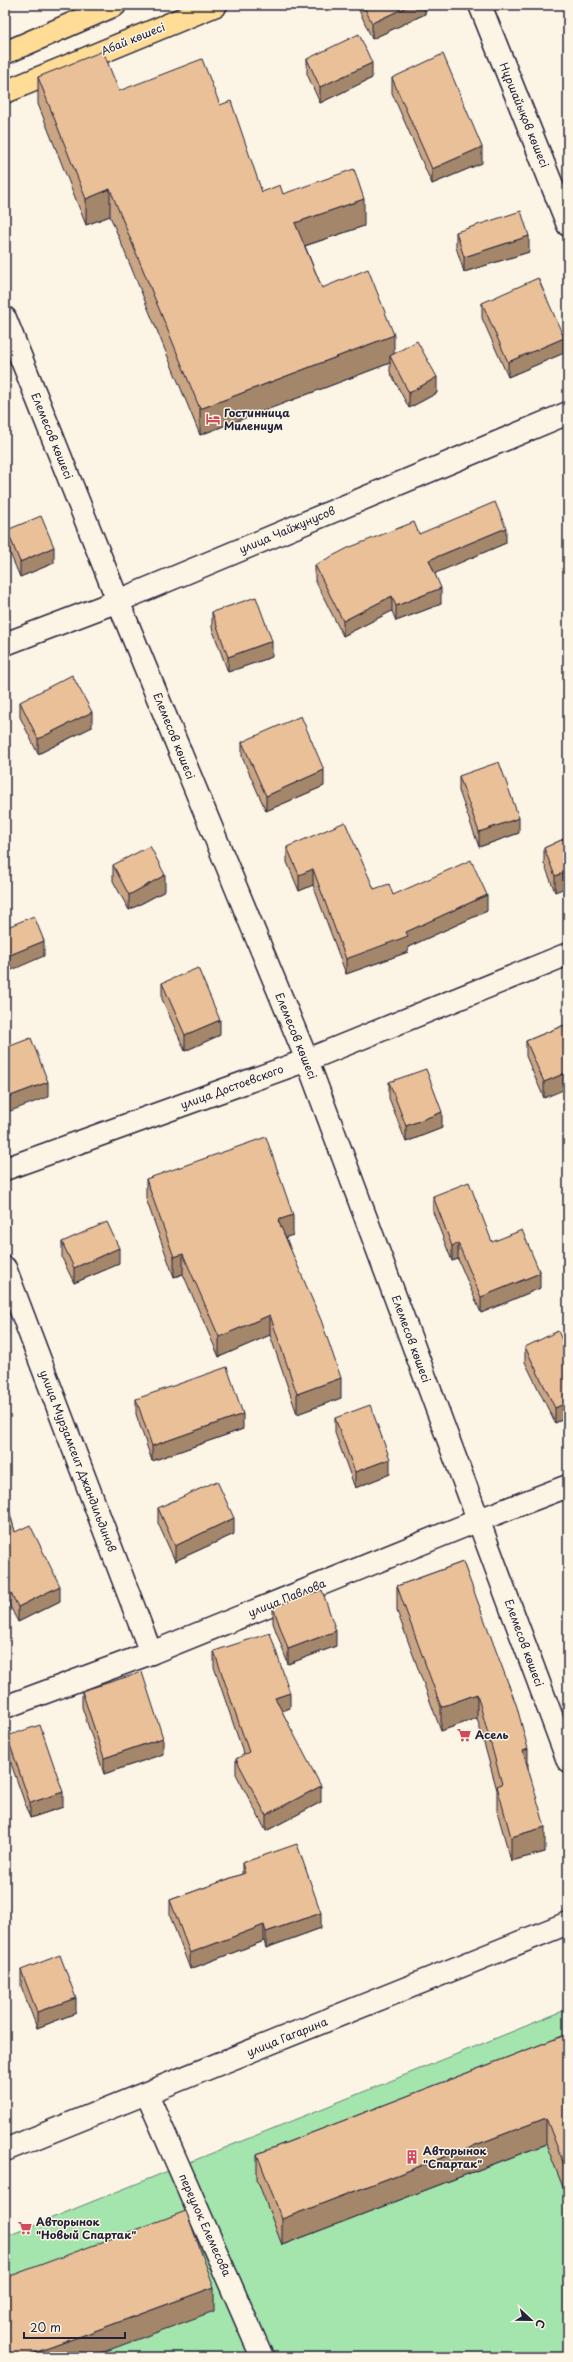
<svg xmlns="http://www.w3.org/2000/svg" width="573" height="2362" font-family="'Playpen Sans',sans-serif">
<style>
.green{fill:#a4e4ad;stroke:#638374}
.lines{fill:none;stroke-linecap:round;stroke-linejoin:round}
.minor-casing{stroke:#22223b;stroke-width:25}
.major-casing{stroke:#22223b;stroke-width:25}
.minor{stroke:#fcf5e5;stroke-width:22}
.major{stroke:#ffdd96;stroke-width:22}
.wall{fill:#c9a584;stroke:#22223b}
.shaded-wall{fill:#a4866b;stroke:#22223b}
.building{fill:#eac099;stroke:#22223b}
.labels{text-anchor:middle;stroke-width:3;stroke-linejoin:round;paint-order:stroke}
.street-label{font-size:11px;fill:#22223b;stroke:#fcf5e5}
.poi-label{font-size:11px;font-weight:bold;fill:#22223b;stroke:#fcf5e5;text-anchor:start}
</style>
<rect width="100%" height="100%" fill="#fcf5e5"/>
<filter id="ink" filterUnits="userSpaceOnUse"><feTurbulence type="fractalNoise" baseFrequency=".025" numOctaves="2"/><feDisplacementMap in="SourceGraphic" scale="8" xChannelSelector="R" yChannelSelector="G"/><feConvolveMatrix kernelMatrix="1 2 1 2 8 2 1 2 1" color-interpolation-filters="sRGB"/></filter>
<g filter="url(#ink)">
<path class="green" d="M568,2009V2357H5V2237Z"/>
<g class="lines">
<defs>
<g id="minor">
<path d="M480,5L568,225"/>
<path d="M5,318L118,601L307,1060L568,1761"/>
<path d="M5,644L118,601L568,413"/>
<path d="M5,1169L307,1060L568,954"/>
<path d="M5,1268L151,1653"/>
<path d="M5,1707L151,1653L479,1520L568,1486"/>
<path d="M147,2094L262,2357"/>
<path d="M5,2150L568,1923"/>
</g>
<g id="major">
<path d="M5,53L115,5"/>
<path d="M5,92L216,5"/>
</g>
</defs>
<use href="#minor" class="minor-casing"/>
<use href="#major" class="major-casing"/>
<use href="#minor" class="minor"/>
<use href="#major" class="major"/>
</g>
<g class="wall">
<path d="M359,5H425V14L372,39L359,10Z"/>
<path d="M567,43H568V60L567,59Z"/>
<path d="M307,59L372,78L320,103L307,74Z"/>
<path d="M38,77L119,91L220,105L262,192L283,194L364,226L305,246L322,288L437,393L409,408L390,372V363L200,435L110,216L86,225L38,104Z"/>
<path d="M392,78L482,163L432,184L392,93Z"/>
<path d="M456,232L529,252L464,272L456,247Z"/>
<path d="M482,303L564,353L508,377L482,318Z"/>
<path d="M7,530L54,563L20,577L7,546Z"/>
<path d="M419,534L506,543L435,573L441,604L396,621L392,611L343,636L315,580V565Z"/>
<path d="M212,612L272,657L228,672L212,628Z"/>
<path d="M20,702L92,727L38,754L20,717Z"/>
<path d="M242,742L324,786L266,811L242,757Z"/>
<path d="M459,776L519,833L479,847L459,791Z"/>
<path d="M568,837L555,892L544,863V848Z"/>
<path d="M287,847L374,889L393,895L487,911L408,947V952L346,974L313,885L299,891L287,862Z"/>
<path d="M113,865L165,891L129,910L113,881Z"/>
<path d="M162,983L220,1035L185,1051L162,999Z"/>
<path d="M567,1024L544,1098L526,1056V1041Z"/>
<path d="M389,1082L442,1128L406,1142L389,1098Z"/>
<path d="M146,1179L293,1235L286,1237L341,1398L297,1414L270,1335L219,1357L183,1274L174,1277L146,1199Z"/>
<path d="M433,1196L492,1242L540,1288L481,1313L458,1259L452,1261L433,1212Z"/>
<path d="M62,1242L119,1264L74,1283L62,1258Z"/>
<path d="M568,1343V1417L555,1423L525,1362V1347L564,1344Z"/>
<path d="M136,1399L243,1429L152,1461L136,1414Z"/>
<path d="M335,1418L390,1474L355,1488L335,1433Z"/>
<path d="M5,1496L15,1532L60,1601L18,1622L5,1596Z"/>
<path d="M158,1508L234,1534L175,1561L158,1523Z"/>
<path d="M463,1562L528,1770L545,1852L511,1861L497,1811V1790L477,1718L441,1731L397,1611V1586Z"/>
<path d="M273,1607L336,1646L288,1664L273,1623Z"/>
<path d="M214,1651L290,1708L282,1711L321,1802L266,1831L236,1774V1759L244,1755L214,1667Z"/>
<path d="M82,1691L163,1754L104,1774L82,1707Z"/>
<path d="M7,1736L63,1807L30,1818L7,1752Z"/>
<path d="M242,1863L321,1928L266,1948L264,1941L190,1969L170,1916V1900L242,1874Z"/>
<path d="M21,1970L76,2013L37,2028L21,1986Z"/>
<path d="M568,2034V2200L546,2144L282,2245L257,2179V2154Z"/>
</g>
<g class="shaded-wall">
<path d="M411,5H425V14L372,39V23Z"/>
<path d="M372,63V78L320,103V87Z"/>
<path d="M482,147V163L432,184V169Z"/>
<path d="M110,189V216L86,225V199Z"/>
<path d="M364,199V226L295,249V223Z"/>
<path d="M529,236V252L464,272V257Z"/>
<path d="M394,335V361L390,356V363L200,435V409Z"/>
<path d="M564,338V353L508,377V362Z"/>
<path d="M437,377V393L409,408V393Z"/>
<path d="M506,528V543L429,576V560Z"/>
<path d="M54,547V563L20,577V562Z"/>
<path d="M441,588V604L396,621V606Z"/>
<path d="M392,596V611L343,636V621Z"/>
<path d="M272,641V657L228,672V657Z"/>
<path d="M92,712V727L38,754V739Z"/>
<path d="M324,770V786L266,811V796Z"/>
<path d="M519,818V833L479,847V832Z"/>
<path d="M313,869V885L299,891V875Z"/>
<path d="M568,871V887L555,892V876Z"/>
<path d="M165,875V891L129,910V895Z"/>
<path d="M487,895V911L408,947V952L346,974V959Z"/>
<path d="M44,941V956L5,973V957Z"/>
<path d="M220,1020V1035L185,1051V1035Z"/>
<path d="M568,1072V1088L544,1098V1082Z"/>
<path d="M48,1082V1097L5,1113V1098Z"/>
<path d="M442,1112V1128L406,1142V1126Z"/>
<path d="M293,1215V1235L278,1240V1220Z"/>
<path d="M458,1243V1259L452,1261V1246Z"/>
<path d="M119,1248V1264L74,1283V1268Z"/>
<path d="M183,1254V1274L174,1277V1257Z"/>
<path d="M540,1273V1288L481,1313V1297Z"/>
<path d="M270,1315V1335L219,1357V1337Z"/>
<path d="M8,1321V1337L5,1338V1322Z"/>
<path d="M341,1378V1398L297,1414V1394Z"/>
<path d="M568,1402V1417L555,1423V1408Z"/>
<path d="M243,1414V1429L152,1461V1446Z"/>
<path d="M390,1459V1474L355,1488V1472Z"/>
<path d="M234,1518V1534L175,1561V1546Z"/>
<path d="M60,1586V1601L18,1622V1607Z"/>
<path d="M336,1631V1646L288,1664V1649Z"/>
<path d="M290,1693V1708L275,1714V1698Z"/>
<path d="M477,1694V1718L441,1731V1707Z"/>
<path d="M163,1738V1754L104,1774V1758Z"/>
<path d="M528,1749V1774L523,1751Z"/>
<path d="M321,1786V1802L266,1831V1815Z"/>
<path d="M63,1792V1807L30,1818V1803Z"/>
<path d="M545,1827V1852L511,1861V1837Z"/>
<path d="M321,1913V1928L266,1948V1932Z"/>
<path d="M264,1925V1941L190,1969V1953Z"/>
<path d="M76,1998V2013L37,2028V2012Z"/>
<path d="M546,2118V2144L282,2245V2219Z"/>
<path d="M214,2287V2311L90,2357H24Z"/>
</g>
<g class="building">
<path d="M363,5H411L372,23Z"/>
<path d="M359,34L372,63L320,87L307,59Z"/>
<path d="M103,51L119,91L202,59L220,105L231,101L262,192L280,185L283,194L354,169L364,199L295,223L322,288L368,269L394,335L200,409L110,189L86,199L38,77Z"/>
<path d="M443,54L482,147L432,169L392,78Z"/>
<path d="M521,211L529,236L464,257L456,232Z"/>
<path d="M538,278L564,338L508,362L482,303Z"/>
<path d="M417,341L437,377L409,393L390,356Z"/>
<path d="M495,502L506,528L429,560L441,588L396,606L392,596L343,621L315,565L348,548L414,522L419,534Z"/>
<path d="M41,516L54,547L20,562L7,530Z"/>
<path d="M256,597L272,641L228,657L212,612Z"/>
<path d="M72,675L92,712L38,739L20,702Z"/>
<path d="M301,716L324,770L266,796L242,742Z"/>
<path d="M499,762L519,818L479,832L459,776Z"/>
<path d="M345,822L374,889L389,884L393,895L471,860L487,895L406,932L408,936L346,959L313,869L299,875L287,847Z"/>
<path d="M568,837V871L555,876L544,848Z"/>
<path d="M150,846L165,875L129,895L113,865Z"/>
<path d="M34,916L44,941L5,957V928Z"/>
<path d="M198,968L220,1020L185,1035L162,983Z"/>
<path d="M567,1024L568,1027V1072L544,1082L526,1041Z"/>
<path d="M31,1038L48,1082L5,1098V1048Z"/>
<path d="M426,1069L442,1112L406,1126L389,1082Z"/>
<path d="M266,1137L293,1215L278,1220L321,1320L341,1378L297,1394L270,1315L219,1337L183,1254L174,1257L146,1179Z"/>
<path d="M469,1182L492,1242L522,1230L540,1273L481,1297L458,1243L452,1246L433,1196Z"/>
<path d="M107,1222L119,1248L74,1268L62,1242Z"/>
<path d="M5,1314L8,1321L5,1322Z"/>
<path d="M558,1331L564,1344L568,1343V1402L555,1408L525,1347Z"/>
<path d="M227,1367L243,1414L152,1446L136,1399Z"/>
<path d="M370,1405L390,1459L355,1472L335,1418Z"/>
<path d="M217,1481L234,1518L175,1546L158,1508Z"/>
<path d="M5,1496L15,1532L30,1525L60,1586L18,1607L5,1581Z"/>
<path d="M463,1562L517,1707L528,1749L523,1751L545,1827L511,1837L497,1786L502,1784L477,1694L441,1707L397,1586Z"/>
<path d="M322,1590L336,1631L288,1649L273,1607Z"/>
<path d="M270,1633L290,1693L275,1698L321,1786L266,1815L236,1759L249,1752L214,1651Z"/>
<path d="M142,1672L163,1738L104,1758L82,1691Z"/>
<path d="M40,1725L63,1792L30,1803L7,1736Z"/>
<path d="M297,1844L321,1913L266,1932L264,1925L190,1953L170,1900L245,1873L242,1863Z"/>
<path d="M60,1955L76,1998L37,2012L21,1970Z"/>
<path d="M568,2034V2175L546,2118L282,2219L257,2154Z"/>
<path d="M186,2211L214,2287L24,2357H5V2278Z"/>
</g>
</g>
<defs>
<symbol id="hotel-bare" viewBox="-9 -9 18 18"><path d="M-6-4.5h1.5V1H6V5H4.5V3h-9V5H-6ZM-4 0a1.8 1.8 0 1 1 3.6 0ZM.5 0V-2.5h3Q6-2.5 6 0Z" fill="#d1495b" stroke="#fcf5e5" stroke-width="2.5" paint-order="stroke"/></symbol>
<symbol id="supermarket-bare" viewBox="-9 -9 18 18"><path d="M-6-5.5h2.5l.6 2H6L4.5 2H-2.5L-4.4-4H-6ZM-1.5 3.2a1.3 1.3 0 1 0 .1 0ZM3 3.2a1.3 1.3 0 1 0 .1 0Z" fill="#d1495b" stroke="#fcf5e5" stroke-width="2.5" paint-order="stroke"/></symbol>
<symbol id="building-bare" viewBox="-9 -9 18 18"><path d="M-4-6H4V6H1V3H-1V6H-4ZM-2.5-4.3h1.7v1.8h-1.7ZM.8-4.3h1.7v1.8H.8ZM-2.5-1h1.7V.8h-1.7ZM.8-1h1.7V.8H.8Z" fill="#d1495b" stroke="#fcf5e5" stroke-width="2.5" paint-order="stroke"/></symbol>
</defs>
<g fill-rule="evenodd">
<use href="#hotel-bare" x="203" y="409" width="20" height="20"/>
<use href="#supermarket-bare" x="454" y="1725" width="20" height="20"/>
<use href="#building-bare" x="402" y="2147" width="20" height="20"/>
<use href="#supermarket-bare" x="15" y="2218" width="20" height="20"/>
</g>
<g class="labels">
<g class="street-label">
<text transform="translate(133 39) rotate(-22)" y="4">Абай көшесі</text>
<text transform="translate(524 115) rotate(68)" y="4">Нұршайықов көшесі</text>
<text transform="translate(52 436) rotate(68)" y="4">Елемесов көшесі</text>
<text transform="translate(287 530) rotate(-23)" y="4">улица Чайжунусов</text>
<text transform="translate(174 736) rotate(68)" y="4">Елемесов көшесі</text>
<text transform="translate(296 1036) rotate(68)" y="4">Елемесов көшесі</text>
<text transform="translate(232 1087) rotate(-20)" y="4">улица Достоевского</text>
<text transform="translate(411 1339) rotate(70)" y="4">Елемесов көшесі</text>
<text transform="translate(78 1461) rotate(69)" y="4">улица Мурзамсеит Джандильдинов</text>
<text transform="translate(287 1598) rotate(-22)" y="4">улица Павлова</text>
<text transform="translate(524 1643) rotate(70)" y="4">Елемесов көшесі</text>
<text transform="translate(287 2037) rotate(-22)" y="4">улица Гагарина</text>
<text transform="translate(205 2225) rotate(66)" y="4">переулок Елемесова</text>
</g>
<g class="poi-label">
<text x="224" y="417">Гостинница<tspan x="224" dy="13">Милениум</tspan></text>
<text x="475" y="1739">Асель</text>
<text x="423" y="2155">Авторынок<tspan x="423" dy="13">"Спартак"</tspan></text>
<text x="36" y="2226">Авторынок<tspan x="36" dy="13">"Новый Спартак"</tspan></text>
</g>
</g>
<rect width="573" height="2362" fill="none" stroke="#fcf5e5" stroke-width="20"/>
<rect x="10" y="10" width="553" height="2342" fill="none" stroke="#22223b" stroke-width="1.5" filter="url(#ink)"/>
<g transform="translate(531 2320) rotate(112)" stroke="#fcf5e5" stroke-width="3" paint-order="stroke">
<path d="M0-3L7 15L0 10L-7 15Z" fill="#22223b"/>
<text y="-6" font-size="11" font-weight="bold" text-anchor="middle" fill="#22223b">С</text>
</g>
<path d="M24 2332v6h101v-6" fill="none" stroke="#22223b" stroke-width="2"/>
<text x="30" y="2332" font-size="12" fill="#22223b" stroke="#fcf5e5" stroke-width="3" paint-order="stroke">20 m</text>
</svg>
